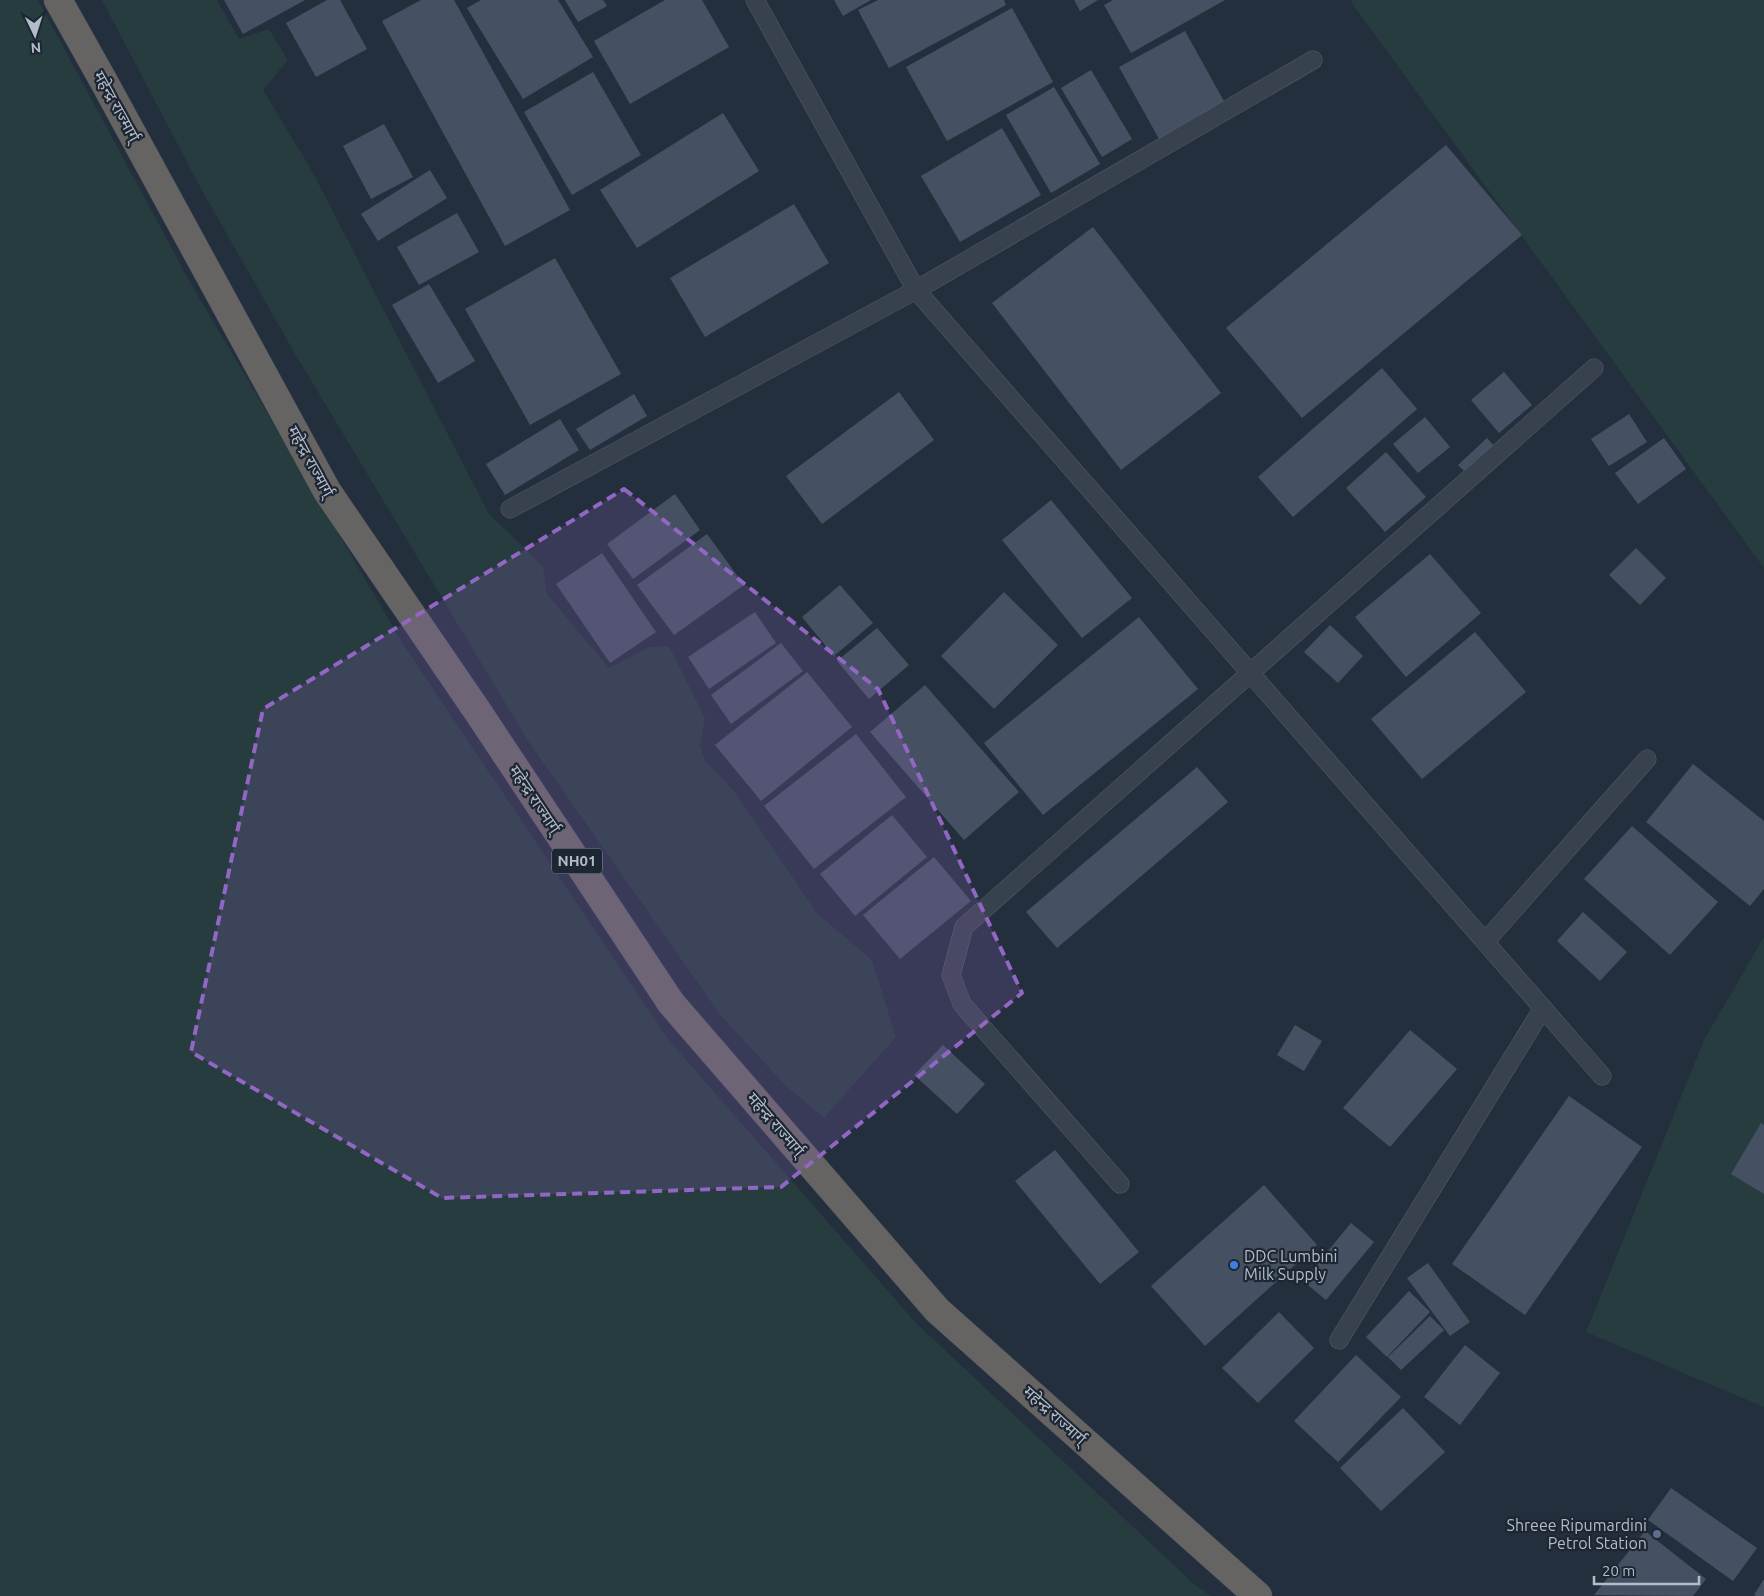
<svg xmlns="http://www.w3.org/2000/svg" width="1764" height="1596" font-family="Ubuntu,'Noto Sans Devanagari',sans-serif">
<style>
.green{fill:#263c3f}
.building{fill:#455162}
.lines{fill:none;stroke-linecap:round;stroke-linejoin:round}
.service-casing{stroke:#565f6c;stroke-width:19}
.trunk-casing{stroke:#434c59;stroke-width:29}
.service{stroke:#38414e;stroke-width:18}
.trunk{stroke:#656462;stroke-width:28}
.marked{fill:#9266c3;fill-opacity:0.2;stroke:#9266c3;stroke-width:4;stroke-dasharray:10 6;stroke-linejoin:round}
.shop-dot{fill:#3f7fe0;stroke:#1d2633;stroke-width:2}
.service-dot{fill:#5c6f8a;stroke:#1d2633;stroke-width:2}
.labels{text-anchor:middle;stroke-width:4.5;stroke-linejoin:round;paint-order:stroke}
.shield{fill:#1d2633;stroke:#878f9c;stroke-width:1}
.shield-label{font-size:15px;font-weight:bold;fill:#b4bcc9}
.street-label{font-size:16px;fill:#b4bcc9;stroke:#1d2633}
.poi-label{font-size:16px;fill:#b4bcc9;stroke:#1d2633;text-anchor:start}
</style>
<rect width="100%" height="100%" fill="#242f3e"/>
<g class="green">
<path d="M0,0H38L190,282L405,647L668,1039L915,1322L1194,1584L1211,1596H0Z"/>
<path d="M102,0H217L239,39L269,29L288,60L263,90L312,171L489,514L543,566L547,594L609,668L649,647L669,646L705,718L700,746L705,760L735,792L816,912L872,960L896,1037L824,1118L785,1085L721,1016L528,741L294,352L200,187Z"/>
<path d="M1351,0H1764V568L1354,6Z"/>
<path d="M1764,937V1407L1586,1332L1704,1040Z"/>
</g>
<g class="building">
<path d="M224,0H305L243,34Z"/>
<path d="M327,0H340L367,49L316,77L286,23Z"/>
<path d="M421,0H454L570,210L505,246L382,21Z"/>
<path d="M481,0H558L593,57L523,99L467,8Z"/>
<path d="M565,0H603L607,6L578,22Z"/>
<path d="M665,0H702L729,47L630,104L594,41Z"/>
<path d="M834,0H871L843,16Z"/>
<path d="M878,0H1004L1006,5L889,68L858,10Z"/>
<path d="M1074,0H1098L1080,11Z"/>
<path d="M1113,0H1225L1131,53L1104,5Z"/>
<path d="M1012,8L1053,82L947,141L906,67Z"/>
<path d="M1185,31L1225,103L1159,139L1119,67Z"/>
<path d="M1091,70L1132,139L1102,157L1061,88Z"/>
<path d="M593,72L641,155L572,195L524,112Z"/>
<path d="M1054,87L1100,164L1051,193L1006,115Z"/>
<path d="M723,113L759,171L637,248L600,190Z"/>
<path d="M384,124L413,177L371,199L343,146Z"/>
<path d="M1002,128L1041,195L960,242L921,176Z"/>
<path d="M1446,145L1522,235L1302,418L1226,328Z"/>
<path d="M430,170L447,198L378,241L361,214Z"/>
<path d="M794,204L829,263L705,337L670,278Z"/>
<path d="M457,213L479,252L419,285L397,247Z"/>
<path d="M1093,227L1221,393L1121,470L992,303Z"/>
<path d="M555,258L621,374L530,425L465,309Z"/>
<path d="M429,284L475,361L438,383L392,305Z"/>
<path d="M1382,368L1417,409L1293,517L1258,477Z"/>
<path d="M1504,372L1532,405L1499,433L1471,400Z"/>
<path d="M899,392L934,440L822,524L786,476Z"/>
<path d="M634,394L647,416L590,450L576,429Z"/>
<path d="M1629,414L1647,442L1609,466L1591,439Z"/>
<path d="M1425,417L1450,447L1418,473L1393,444Z"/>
<path d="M560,419L579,450L505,495L486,464Z"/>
<path d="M1487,438L1497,449L1468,475L1458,465Z"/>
<path d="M1664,438L1686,469L1638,504L1615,473Z"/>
<path d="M1386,452L1426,497L1385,532L1346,488Z"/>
<path d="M675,494L700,530L633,579L607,544Z"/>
<path d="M1051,500L1132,598L1082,638L1002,540Z"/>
<path d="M707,534L744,585L674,635L637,585Z"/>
<path d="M1636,548L1666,578L1640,605L1609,575Z"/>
<path d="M602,553L656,632L610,663L556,584Z"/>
<path d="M1430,554L1481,613L1406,677L1355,617Z"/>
<path d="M840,585L873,623L834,656L802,617Z"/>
<path d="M1004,592L1058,645L994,709L941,656Z"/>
<path d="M755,612L776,643L709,689L688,657Z"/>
<path d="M1139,617L1198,689L1043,815L984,743Z"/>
<path d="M1330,625L1363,656L1338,683L1304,652Z"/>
<path d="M877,628L909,665L869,699L837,661Z"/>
<path d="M1475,632L1526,692L1422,779L1371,719Z"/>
<path d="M781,643L803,671L731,724L711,695Z"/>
<path d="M807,672L852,727L761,801L715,745Z"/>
<path d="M925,685L1019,792L964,840L870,732Z"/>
<path d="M856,734L906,797L814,869L764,806Z"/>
<path d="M1693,764L1764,821V889L1750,906L1646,822Z"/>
<path d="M1197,767L1228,802L1057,948L1026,912Z"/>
<path d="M892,815L927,857L855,916L820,874Z"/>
<path d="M1632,826L1718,902L1670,955L1584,879Z"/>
<path d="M934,857L971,901L900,959L863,915Z"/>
<path d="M1583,912L1627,952L1600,981L1557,941Z"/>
<path d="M1295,1025L1322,1041L1304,1071L1277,1055Z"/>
<path d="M1410,1030L1457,1069L1390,1147L1343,1108Z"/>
<path d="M943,1045L985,1084L957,1114L914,1075Z"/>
<path d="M1569,1096L1642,1147L1525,1315L1452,1264Z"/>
<path d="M1761,1123L1764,1125V1194L1731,1174Z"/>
<path d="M1055,1150L1139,1252L1100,1284L1015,1181Z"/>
<path d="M1264,1185L1317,1245L1205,1346L1151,1286Z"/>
<path d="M1351,1223L1374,1242L1326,1300L1303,1281Z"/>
<path d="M1428,1263L1470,1322L1450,1336L1407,1278Z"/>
<path d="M1409,1291L1430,1312L1387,1357L1366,1337Z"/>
<path d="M1279,1312L1314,1348L1258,1403L1222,1368Z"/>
<path d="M1430,1316L1444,1330L1401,1370L1388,1357Z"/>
<path d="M1465,1345L1500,1373L1460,1425L1424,1397Z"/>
<path d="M1356,1355L1401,1397L1338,1462L1294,1421Z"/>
<path d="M1403,1408L1445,1452L1381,1511L1340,1468Z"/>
<path d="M1671,1488L1757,1548L1733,1581L1648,1520Z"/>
<path d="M1645,1531L1706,1579L1693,1596L1594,1595Z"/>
<path d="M1764,1579V1596H1756L1754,1595Z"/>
</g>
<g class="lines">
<defs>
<g id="service">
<path d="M755,0L916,290L1602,1076"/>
<path d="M510,509L916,290L1313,60"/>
<path d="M1485,942L1647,759"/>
<path d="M1120,1184L962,1004L951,975L964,927L1594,368"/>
<path d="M1339,1340L1543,1008"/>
</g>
<path id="trunk" d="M58,0L103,80L327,491L478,712L671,1003L937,1310L1258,1596"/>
</defs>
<use href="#service" class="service-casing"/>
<use href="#trunk" class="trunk-casing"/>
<use href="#service" class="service"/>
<use href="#trunk" class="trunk"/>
</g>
<path class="marked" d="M624,489L878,689L1022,993L781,1187L442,1198L191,1052L263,709Z"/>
<circle class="shop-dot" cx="1234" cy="1265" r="5"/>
<circle class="service-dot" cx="1657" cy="1534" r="5"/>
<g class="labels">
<rect class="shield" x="552" y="848.5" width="50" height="25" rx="4"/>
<g class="shield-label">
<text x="577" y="866">NH01</text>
</g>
<g class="street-label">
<text transform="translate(117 106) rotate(61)" y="6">महेन्द्र राज्मार्ग्</text>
<text transform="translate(311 461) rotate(61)" y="6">महेन्द्र राज्मार्ग्</text>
<text transform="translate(535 799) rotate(56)" y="6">महेन्द्र राज्मार्ग्</text>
<text transform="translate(776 1124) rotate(49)" y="6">महेन्द्र राज्मार्ग्</text>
<text transform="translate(1055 1415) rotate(42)" y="6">महेन्द्र राज्मार्ग्</text>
</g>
<g class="poi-label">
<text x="1244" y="1262">DDC Lumbini<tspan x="1244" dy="18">Milk Supply</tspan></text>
<text x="1647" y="1531" text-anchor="end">Shreee Ripumardini<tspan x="1647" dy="18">Petrol Station</tspan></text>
</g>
</g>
<g transform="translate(35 35) rotate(176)" stroke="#1d2633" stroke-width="4" paint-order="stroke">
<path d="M0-4L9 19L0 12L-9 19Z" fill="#b4bcc9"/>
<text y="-8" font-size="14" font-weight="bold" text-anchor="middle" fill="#b4bcc9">N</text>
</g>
<path d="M1594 1576v8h105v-8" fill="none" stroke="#b4bcc9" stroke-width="2.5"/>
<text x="1602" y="1576" font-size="15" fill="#b4bcc9" stroke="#1d2633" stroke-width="4" paint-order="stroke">20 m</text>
</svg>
